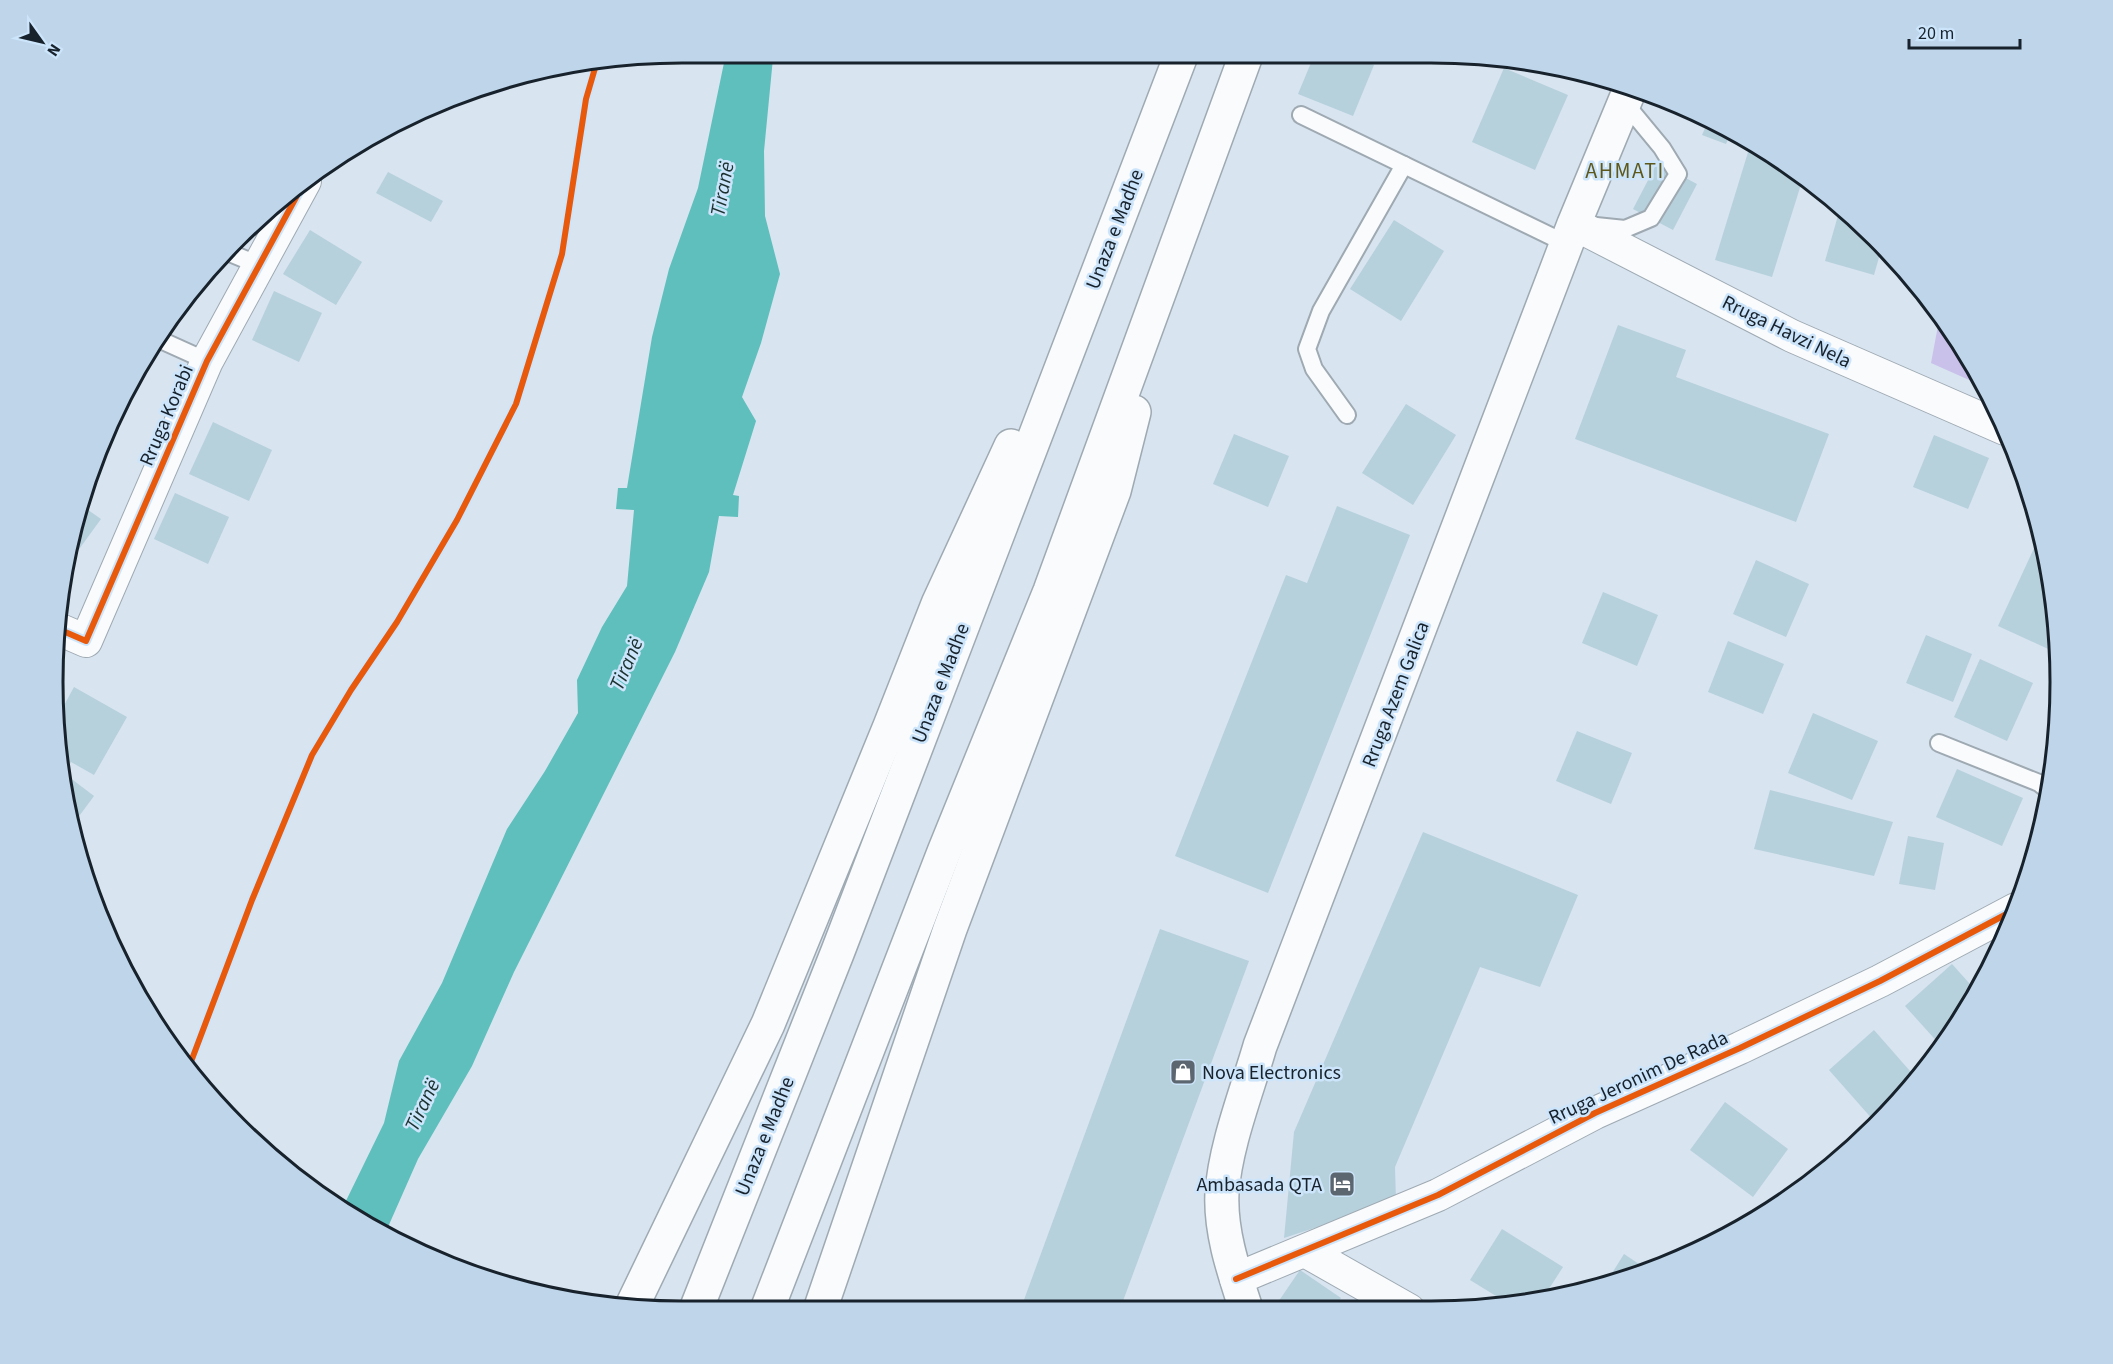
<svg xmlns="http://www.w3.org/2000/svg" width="2113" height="1364" font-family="'Source Sans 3',sans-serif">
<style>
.green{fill:#cac1ea}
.water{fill:#5ebfbc}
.building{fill:#b6d1dc}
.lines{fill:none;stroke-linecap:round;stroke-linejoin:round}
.lane-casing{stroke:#9ea9b2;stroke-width:20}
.street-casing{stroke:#9ea9b2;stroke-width:34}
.secondary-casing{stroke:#9ea9b2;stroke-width:36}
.highway-casing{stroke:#9ea9b2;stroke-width:36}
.lane{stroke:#f9fbfd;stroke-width:16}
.street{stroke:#f9fbfd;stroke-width:32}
.secondary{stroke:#f9fbfd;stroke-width:33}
.highway{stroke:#f9fbfd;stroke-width:33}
.cycleway-casing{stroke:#cde5fb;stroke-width:10}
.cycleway{stroke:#e8590c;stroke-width:6}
.labels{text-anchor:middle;stroke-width:5;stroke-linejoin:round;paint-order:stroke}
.street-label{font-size:20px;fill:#17222c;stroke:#cde5fb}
.poi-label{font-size:20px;fill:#17222c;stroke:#cde5fb;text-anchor:start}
.water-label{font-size:21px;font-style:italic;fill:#1b312f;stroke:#cde5fb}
.quarter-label{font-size:22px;letter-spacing:1.5px;fill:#5f581b;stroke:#cde5fb}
.rim{fill:none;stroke:#17222c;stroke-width:3}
</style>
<rect width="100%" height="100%" fill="#d8e4f0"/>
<path class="green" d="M1940,315L1985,387L1931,363Z"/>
<path class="water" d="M725,58H773L764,151L765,216L780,274L761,343L742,397L756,421L733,495L739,496L738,517L719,516L709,572L675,652L514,972L472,1066L418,1159L384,1236L367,1227L342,1209L384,1123L399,1061L442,983L507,829L545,771L578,713L577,680L602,627L627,586L634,510L616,509L618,488H627L652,337L669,269L698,188Z"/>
<g class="building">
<path d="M1313,58H1356L1374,65L1353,116L1298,94Z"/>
<path d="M1504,68L1568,95L1535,170L1472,142Z"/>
<path d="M1709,119L1732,130L1726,144L1702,135Z"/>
<path d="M1749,149L1774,157L1803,178L1772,277L1715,260Z"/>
<path d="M1657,163L1697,184L1673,230L1633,209Z"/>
<path d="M388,172L443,201L431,222L376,193Z"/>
<path d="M1841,205L1882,247L1874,275L1825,261Z"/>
<path d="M1394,220L1444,251L1401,321L1350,289Z"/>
<path d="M310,230L362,262L336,305L283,274Z"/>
<path d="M274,291L322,313L299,362L252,340Z"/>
<path d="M1618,325L1686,350L1676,377L1829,434L1796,522L1575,439Z"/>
<path d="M1406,404L1456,435L1413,505L1362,473Z"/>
<path d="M213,422L272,450L249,501L189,474Z"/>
<path d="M1234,434L1289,456L1268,507L1213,484Z"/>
<path d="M1934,435L1989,458L1968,509L1913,487Z"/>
<path d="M175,493L229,517L208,564L154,539Z"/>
<path d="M81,505L101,519L69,563L74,541Z"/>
<path d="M1337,506L1410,535L1268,893L1175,856L1286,575L1307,583Z"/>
<path d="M2041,533L2059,640V654L1998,626Z"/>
<path d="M1756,560L1809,584L1786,637L1733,614Z"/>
<path d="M1603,592L1658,615L1637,666L1582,643Z"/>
<path d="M1926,635L1972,654L1953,702L1906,683Z"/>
<path d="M1728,641L1784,664L1763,714L1708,692Z"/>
<path d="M1980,659L2033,683L2007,741L1954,717Z"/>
<path d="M74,687L127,717L94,775L71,762L65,772L62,770L54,724Z"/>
<path d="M1813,713L1878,741L1852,800L1788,773Z"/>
<path d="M1577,731L1632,753L1611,804L1556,781Z"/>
<path d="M1957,769L2023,798L2002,846L1936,817Z"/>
<path d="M69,777L94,796L71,827L64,784Z"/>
<path d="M1770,790L1893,822L1874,876L1754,849Z"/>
<path d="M1423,832L1578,895L1540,987L1480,967L1395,1167L1396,1201L1284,1238L1294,1132Z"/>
<path d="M1908,836L1944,843L1935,890L1899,884Z"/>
<path d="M1160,929L1249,961L1120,1309L1021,1308Z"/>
<path d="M1952,964L1978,993L1941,1046L1905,1006Z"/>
<path d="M1874,1030L1917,1079L1874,1121L1829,1070Z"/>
<path d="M1725,1102L1788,1149L1753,1197L1690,1150Z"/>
<path d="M1502,1229L1563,1267L1543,1298L1509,1304L1470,1280Z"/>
<path d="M1624,1254L1648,1270L1604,1286Z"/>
<path d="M1300,1270L1341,1298L1333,1310L1282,1309L1276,1305Z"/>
</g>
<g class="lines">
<defs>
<g id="lane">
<path d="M1301,115L1567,244"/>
<path d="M1596,226L1625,229L1651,218L1678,174L1662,148L1624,102"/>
<path d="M225,251L259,265"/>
<path d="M156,338L207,361"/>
<path d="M1347,415L1314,369L1307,349L1321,311L1404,165"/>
<path d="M1939,743L2039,783L2049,791"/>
</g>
<g id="street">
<path d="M1574,224L1792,336L2005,429"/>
<path d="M56,628L86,641L207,361L305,181"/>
<path d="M1305,1251L1409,1310"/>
<path d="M1236,1279L1438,1195L1595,1113L1740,1048L1880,981L2016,909"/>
</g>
<path id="secondary" d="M1246,1309C1234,1272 1220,1232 1222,1193C1225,1146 1247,1091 1260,1046L1574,224L1630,89"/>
<g id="highway">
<path d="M632,1306L768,1024L890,726L938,604L1011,446"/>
<path d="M697,1307L838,951L1180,58"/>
<path d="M768,1307L944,852L1050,591L1245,58"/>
<path d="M821,1307L950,929L1114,491L1134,412"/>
</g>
</defs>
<use href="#lane" class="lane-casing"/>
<use href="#street" class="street-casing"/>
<use href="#secondary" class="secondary-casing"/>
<use href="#highway" class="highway-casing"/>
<use href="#lane" class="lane"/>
<use href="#street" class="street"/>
<use href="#secondary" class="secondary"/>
<use href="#highway" class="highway"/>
<defs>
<g id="cycleway">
<path d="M56,628L86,641L207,361L305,181"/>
<path d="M189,1067L252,900L312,755L351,690L397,622L457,520L516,404L562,254L586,99L598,58"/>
<path d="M1236,1279L1438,1195L1595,1113L1740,1048L1880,981L2016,909"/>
</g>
</defs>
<use href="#cycleway" class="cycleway-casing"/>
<use href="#cycleway" class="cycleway"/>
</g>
<defs>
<symbol id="shop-square" viewBox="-11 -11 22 22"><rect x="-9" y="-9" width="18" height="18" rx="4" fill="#5b6671" stroke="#cde5fb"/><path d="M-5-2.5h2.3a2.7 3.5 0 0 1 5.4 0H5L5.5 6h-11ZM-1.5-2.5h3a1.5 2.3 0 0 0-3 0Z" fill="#fff"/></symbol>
<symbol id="hotel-square" viewBox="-11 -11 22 22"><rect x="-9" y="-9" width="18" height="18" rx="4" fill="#5b6671" stroke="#cde5fb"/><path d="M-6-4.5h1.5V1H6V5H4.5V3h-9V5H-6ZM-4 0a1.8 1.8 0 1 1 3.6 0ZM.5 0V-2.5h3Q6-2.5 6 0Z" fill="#fff"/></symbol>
</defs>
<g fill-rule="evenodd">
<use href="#shop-square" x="1168" y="1057" width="30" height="30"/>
<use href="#hotel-square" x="1327" y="1169" width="30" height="30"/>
</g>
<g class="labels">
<g class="street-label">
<text transform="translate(1114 229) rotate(-69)" y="7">Unaza e Madhe</text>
<text transform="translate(1787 331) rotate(26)" y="7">Rruga Havzi Nela</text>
<text transform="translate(166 415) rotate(-67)" y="7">Rruga Korabi</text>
<text transform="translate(940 683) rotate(-69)" y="7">Unaza e Madhe</text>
<text transform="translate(1395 694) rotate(-69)" y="7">Rruga Azem Galica</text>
<text transform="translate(1638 1077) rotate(-25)" y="7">Rruga Jeronim De Rada</text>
<text transform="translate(764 1136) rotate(-68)" y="7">Unaza e Madhe</text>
</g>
<g class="poi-label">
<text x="1202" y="1079">Nova Electronics</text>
<text x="1322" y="1191" text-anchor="end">Ambasada QTA</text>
</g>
<g class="water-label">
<text transform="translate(722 189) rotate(-80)" y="7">Tiranë</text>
<text transform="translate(626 664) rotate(-67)" y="7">Tiranë</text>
<text transform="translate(422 1105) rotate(-65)" y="7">Tiranë</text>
</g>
<g class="quarter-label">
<text x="1625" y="178">AHMATI</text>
</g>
</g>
<path d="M0 0H2113V1364H0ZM682 63H1431A619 619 0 0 1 2050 682V682A619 619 0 0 1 1431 1301H682A619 619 0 0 1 63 682V682A619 619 0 0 1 682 63Z" fill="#bed5ea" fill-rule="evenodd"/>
<path class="rim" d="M682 63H1431A619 619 0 0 1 2050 682V682A619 619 0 0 1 1431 1301H682A619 619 0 0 1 63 682V682A619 619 0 0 1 682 63Z"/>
<g transform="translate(42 42) rotate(124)" stroke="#cde5fb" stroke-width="4.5" paint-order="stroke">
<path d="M0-4.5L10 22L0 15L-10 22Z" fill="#17222c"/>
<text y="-9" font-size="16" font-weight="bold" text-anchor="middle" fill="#17222c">N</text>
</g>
<path d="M1909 39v9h111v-9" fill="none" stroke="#17222c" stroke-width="3"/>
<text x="1918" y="39" font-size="18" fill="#17222c" stroke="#cde5fb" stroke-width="4.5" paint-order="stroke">20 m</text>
</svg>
